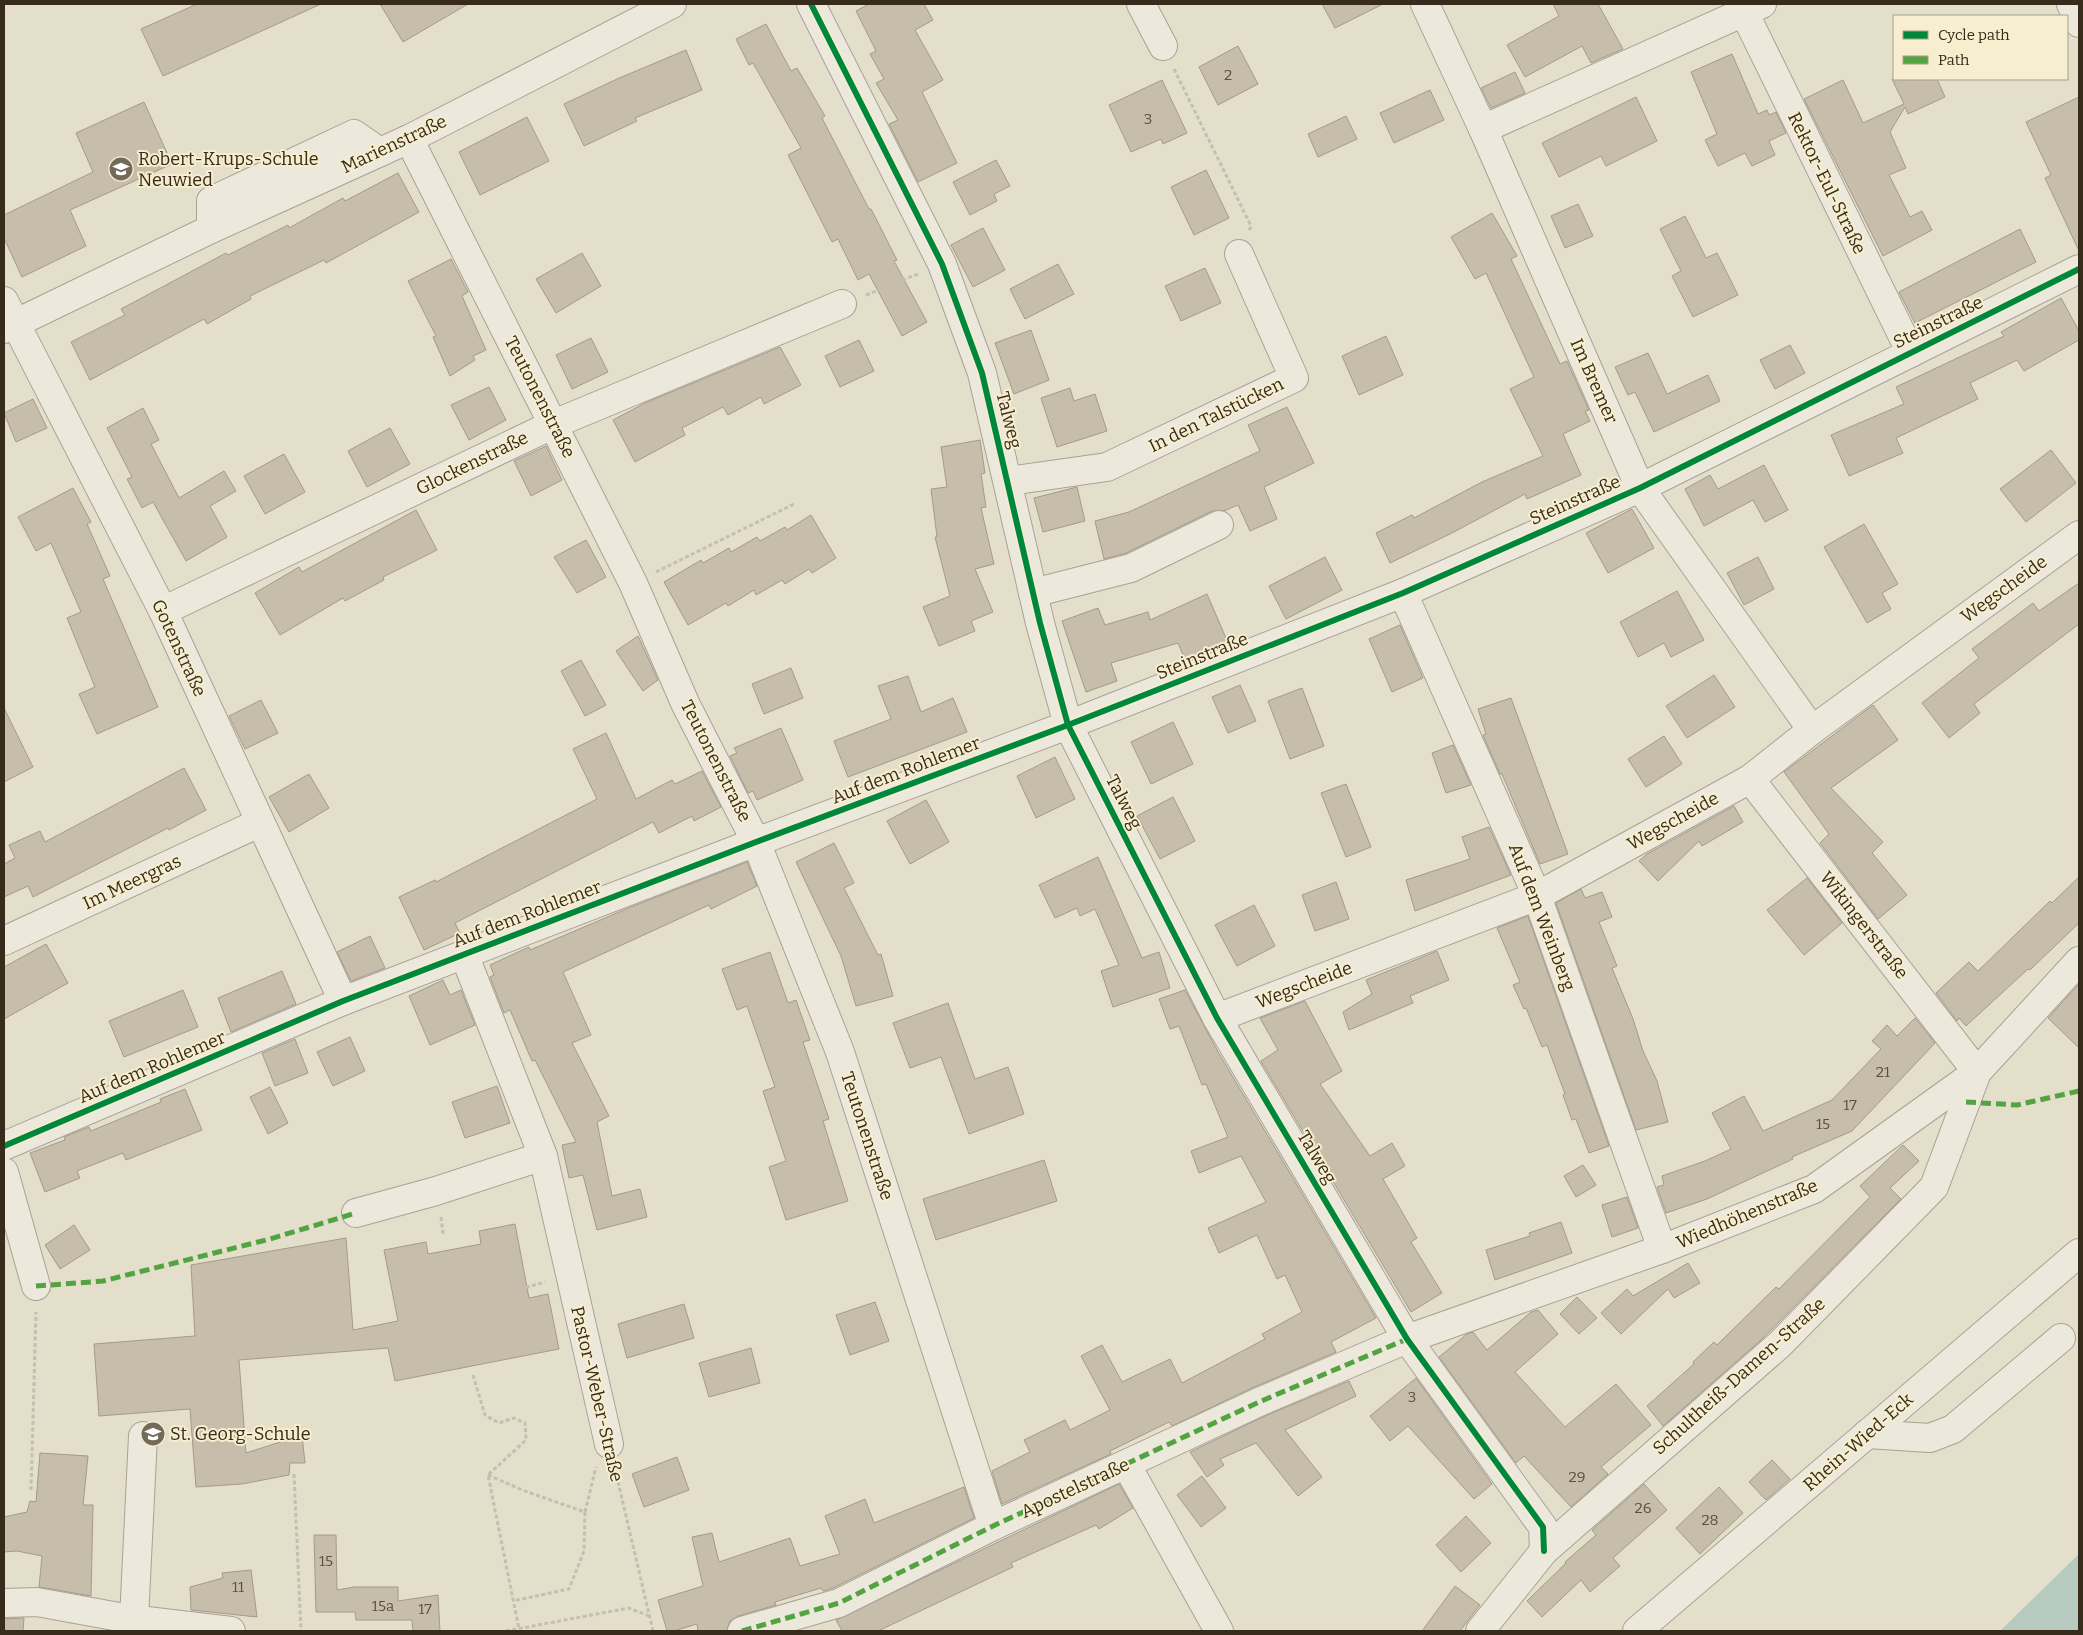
<svg xmlns="http://www.w3.org/2000/svg" width="2083" height="1635" font-family="Bitter,serif">
<style>
.water{fill:#b6cabf}
.building{fill:#c7bdab;stroke:#a49a8a}
.lines{fill:none;stroke-linecap:round;stroke-linejoin:round}
.minor-casing{stroke:#a9a294;stroke-width:30}
.path{stroke:#c4bfb3;stroke-width:3;stroke-dasharray:4 2.5;stroke-linecap:butt}
.minor{stroke:#ece8dc;stroke-width:28}
.quiet{stroke:#53a441;stroke-width:5;stroke-dasharray:10 5;stroke-linecap:butt}
.cycleway-casing{stroke:#f6eece;stroke-width:9}
.cycleway{stroke:#00873e;stroke-width:6}
.labels{text-anchor:middle;stroke-width:4;stroke-linejoin:round;paint-order:stroke}
.number-label{font-size:15px;fill:#5b5040}
.street-label{font-size:18px;fill:#372b1c;stroke:#f6eece}
.poi-label{font-size:18px;fill:#372b1c;stroke:#f6eece;text-anchor:start}
</style>
<rect width="100%" height="100%" fill="#e4dfca"/>
<path class="water" d="M2079,1554V1631H2000Z"/>
<g class="building">
<path d="M197,4H321L163,76L141,29Z"/>
<path d="M380,4H468L403,42Z"/>
<path d="M869,4H924L933,20L915,30L943,80L922,92L957,163L918,182L889,124L898,120L876,83L884,79L870,54L876,51L856,11Z"/>
<path d="M1322,4H1383L1335,28Z"/>
<path d="M1553,4H1598L1623,49L1591,63L1582,46L1525,77L1507,45L1559,16Z"/>
<path d="M766,24L791,71L797,68L825,116L822,118L869,209H871L897,260L894,261L927,322L902,336L869,274L858,280L838,239L832,242L788,155L801,148L753,63L749,65L736,39Z"/>
<path d="M1238,46L1258,84L1218,105L1199,67Z"/>
<path d="M686,50L702,90L635,118L637,121L584,146L564,104L617,79Z"/>
<path d="M1732,54L1758,114L1767,110L1769,115L1776,112L1786,133L1769,141L1775,155L1752,166L1745,153L1718,166L1705,140L1717,134L1691,72Z"/>
<path d="M1515,72L1525,93L1491,108L1481,88Z"/>
<path d="M1892,79H1937L1945,97L1908,114L1905,107L1890,132L1906,168L1889,175L1910,217L1922,211L1932,230L1883,256L1804,99L1843,80L1863,123L1904,104Z"/>
<path d="M1162,80L1187,133L1163,144L1161,139L1131,152L1109,105Z"/>
<path d="M1430,90L1444,120L1394,143L1380,113Z"/>
<path d="M1636,97L1657,141L1606,166L1601,156L1559,177L1542,143Z"/>
<path d="M2079,97V251L2045,178L2051,175L2026,122Z"/>
<path d="M144,102L172,164L70,210L86,246L22,277L4,238V215L93,172L76,133Z"/>
<path d="M1346,116L1357,139L1318,157L1308,134Z"/>
<path d="M527,117L549,161L480,195L459,152Z"/>
<path d="M996,160L1010,186L994,194L997,201L970,215L953,182Z"/>
<path d="M1206,170L1229,218L1194,235L1171,187Z"/>
<path d="M398,173L419,212L326,263L324,260L250,296L251,299L207,324L204,319L90,380L71,342L125,315L121,309L226,253L228,255L288,225L289,228L343,198L345,201Z"/>
<path d="M1578,204L1593,236L1565,248L1551,216Z"/>
<path d="M1492,213L1517,256L1511,259L1560,364L1567,361L1589,410L1585,411L1590,421L1563,434L1581,475L1527,499L1525,494L1452,533L1390,563L1376,533L1412,515L1414,518L1482,482L1543,456L1510,389L1534,377L1486,273L1475,279L1451,237Z"/>
<path d="M1685,216L1706,258L1717,253L1738,295L1693,317L1672,276L1681,271L1660,229Z"/>
<path d="M983,228L1005,270L973,287L951,245Z"/>
<path d="M2020,229L2036,262L1915,323L1899,292Z"/>
<path d="M582,253L601,286L556,313L536,279Z"/>
<path d="M451,259L468,292L462,296L486,350L473,356L475,360L450,376L433,337L436,336L408,281Z"/>
<path d="M1058,264L1074,294L1025,319L1010,289Z"/>
<path d="M1205,268L1221,303L1181,321L1165,286Z"/>
<path d="M2061,298L2079,331V340L2024,371L2017,360L1970,383L1978,399L1896,438L1903,453L1849,476L1831,435L1904,404L1896,387L2004,336L2001,332Z"/>
<path d="M1031,330L1049,380L1014,394L995,343Z"/>
<path d="M1386,336L1403,375L1359,395L1342,356Z"/>
<path d="M591,338L608,372L572,389L556,355Z"/>
<path d="M859,340L874,371L840,387L825,356Z"/>
<path d="M1790,345L1805,373L1775,389L1760,360Z"/>
<path d="M780,347L801,385L764,404L761,397L728,415L723,407L682,428L685,435L635,462L613,420L645,403Z"/>
<path d="M1648,353L1667,394L1708,375L1720,401L1654,432L1635,392L1628,395L1615,367Z"/>
<path d="M489,387L506,420L469,440L451,405Z"/>
<path d="M1070,388L1074,401L1095,394L1107,431L1057,447L1041,398Z"/>
<path d="M33,399L47,428L16,442L4,413Z"/>
<path d="M1287,407L1314,463L1264,487L1277,519L1250,531L1238,505L1224,511H1212L1126,553L1104,559L1095,521L1129,512L1260,451L1248,425Z"/>
<path d="M143,408L159,440L151,444L179,498L224,471L236,491L210,506L227,537L186,561L153,502L142,508L127,479L132,477L107,428Z"/>
<path d="M390,428L410,464L367,487L348,451Z"/>
<path d="M980,440L985,473L981,474L986,507L981,508L994,564L975,569L993,612L971,621L975,631L939,646L923,607L950,596L935,537H937L931,489L947,487L941,447Z"/>
<path d="M546,446L562,480L531,496L514,461Z"/>
<path d="M2051,450L2076,483L2026,522L2000,489Z"/>
<path d="M284,454L305,492L265,514L244,476Z"/>
<path d="M1764,465L1788,510L1765,522L1753,500L1704,526L1685,489L1710,475L1718,489Z"/>
<path d="M1077,487L1085,521L1043,532L1034,498Z"/>
<path d="M73,488L91,522L87,524L110,576L103,579L158,707L97,734L79,694L95,687L67,618L81,612L51,543L36,551L18,517Z"/>
<path d="M1632,509L1654,548L1608,573L1586,533Z"/>
<path d="M416,510L437,550L383,577L384,580L345,601L343,598L280,635L255,593L299,567L302,572Z"/>
<path d="M811,515L836,558L812,573L809,569L785,584L782,580L756,595L754,590L728,606L726,603L688,625L664,582L701,560L703,563L729,548L731,552L757,537L760,541L785,527L787,530Z"/>
<path d="M1864,524L1898,584L1882,593L1891,609L1867,623L1824,547Z"/>
<path d="M586,540L606,577L577,593L554,557Z"/>
<path d="M1325,557L1342,590L1286,619L1269,586Z"/>
<path d="M1758,557L1774,589L1744,605L1727,573Z"/>
<path d="M2079,583V624L1974,704L1980,713L1949,738L1922,703L1979,658L1972,649L2033,603L2039,611Z"/>
<path d="M1677,591L1704,640L1671,657L1664,643L1638,657L1620,622Z"/>
<path d="M1207,594L1229,645L1186,662L1178,643L1111,663L1117,681L1086,692L1062,621L1098,608L1105,625L1148,612L1150,620Z"/>
<path d="M1400,625L1423,678L1392,692L1369,639Z"/>
<path d="M638,636L658,680L643,691L616,651Z"/>
<path d="M581,660L606,705L585,716L561,671Z"/>
<path d="M791,668L803,698L764,714L752,684Z"/>
<path d="M1714,675L1735,707L1687,738L1666,706Z"/>
<path d="M908,676L921,712L953,698L967,732L848,777L834,741L891,719L878,686Z"/>
<path d="M1240,685L1256,721L1228,733L1212,697Z"/>
<path d="M1302,688L1324,746L1290,759L1268,701Z"/>
<path d="M1511,698L1568,854L1540,864L1502,774H1500L1483,735L1486,734L1478,709Z"/>
<path d="M261,700L278,733L245,749L229,716Z"/>
<path d="M1873,705L1898,740L1831,788L1883,842L1872,853L1907,895L1878,919L1820,843L1829,834L1784,772Z"/>
<path d="M4,708L33,767L4,782Z"/>
<path d="M1173,722L1193,764L1151,784L1131,742Z"/>
<path d="M781,728L803,780L757,800L753,791L748,793L730,756L737,753L734,748Z"/>
<path d="M606,733L636,799L672,780L675,784L702,771L721,807L694,821L692,816L659,833L653,822L455,923L460,933L424,950L399,897L435,880L436,882L597,799L573,749Z"/>
<path d="M1664,736L1682,764L1646,787L1628,759Z"/>
<path d="M1453,745L1471,785L1446,793L1432,753Z"/>
<path d="M1055,757L1075,799L1036,818L1017,776Z"/>
<path d="M184,768L206,810L169,830L168,828L33,897L28,886L4,897V864L15,858L9,845L40,831L45,842Z"/>
<path d="M309,774L329,808L289,832L269,797Z"/>
<path d="M1346,784L1371,847L1346,857L1321,793Z"/>
<path d="M1173,797L1195,841L1160,859L1137,816Z"/>
<path d="M926,800L949,842L910,864L887,821Z"/>
<path d="M1734,806L1743,822L1702,846L1699,841L1658,881L1639,861L1647,854Z"/>
<path d="M1489,827L1511,875L1415,911L1406,880L1470,859L1462,837Z"/>
<path d="M834,843L854,883L844,888L878,955L881,954L893,996L856,1006L841,956L796,862Z"/>
<path d="M1098,857L1142,958L1159,952L1170,988L1113,1007L1101,971L1119,965L1095,909L1080,916L1077,908L1055,918L1039,885Z"/>
<path d="M747,862L757,886L711,909L709,905L563,972L591,1035L572,1043L609,1116L597,1122L612,1196L640,1189L647,1217L597,1230L583,1175L569,1178L562,1145L576,1142L535,1060L532,1061L510,1010L504,1013L490,977L494,975L490,965L529,947L530,950L631,907Z"/>
<path d="M2079,877V923L2030,970L2028,969L1966,1026L1959,1018L1957,1021L1936,993L1969,962L1978,971L2050,901L2052,903Z"/>
<path d="M1807,878L1842,923L1804,955L1767,910Z"/>
<path d="M1336,882L1349,919L1315,931L1302,895Z"/>
<path d="M1581,889L1585,898L1602,892L1612,917L1599,922L1617,966L1612,968L1633,1019L1643,1051L1657,1081L1668,1122L1636,1130L1556,903Z"/>
<path d="M1254,905L1275,946L1237,966L1215,925Z"/>
<path d="M1528,916L1609,1146L1589,1153L1576,1119L1572,1120L1563,1095L1565,1094L1547,1045L1542,1047L1526,1008L1524,1009L1513,985L1520,982L1497,928Z"/>
<path d="M370,936L385,968L351,981L337,952Z"/>
<path d="M46,944L68,983L4,1019V967Z"/>
<path d="M1437,951L1449,980L1410,996L1413,1003L1349,1030L1343,1012L1372,994L1366,980Z"/>
<path d="M770,952L788,1003L796,1000L810,1040L803,1042L829,1119L823,1121L848,1201L786,1220L769,1167L786,1161L763,1091L775,1087L747,1006L737,1010L722,969Z"/>
<path d="M282,971L296,1004L231,1032L218,998Z"/>
<path d="M443,980L450,995L461,990L475,1025L430,1045L409,996Z"/>
<path d="M2079,984V1048L2048,1018Z"/>
<path d="M183,990L198,1027L124,1057L109,1021Z"/>
<path d="M1185,990L1218,1052L1376,1318L1331,1342L1336,1352L1252,1388L1172,1426L1169,1422L1110,1451L1111,1454L1002,1504L992,1471L1030,1452L1024,1440L1065,1420L1070,1430L1110,1410L1081,1356L1102,1345L1122,1382L1170,1359L1182,1383L1265,1339L1262,1334L1302,1312L1285,1275L1277,1279L1257,1235L1219,1253L1208,1228L1266,1202L1241,1156L1199,1173L1191,1151L1228,1137L1206,1084L1202,1085L1179,1026L1170,1029L1159,999Z"/>
<path d="M1305,1001L1342,1071L1320,1084L1370,1156L1392,1143L1405,1166L1383,1179L1417,1238L1411,1242L1442,1293L1411,1312L1261,1061L1278,1050L1260,1018Z"/>
<path d="M948,1003L975,1079L1008,1067L1024,1114L969,1134L941,1057L910,1068L893,1023Z"/>
<path d="M1915,1018L1935,1043L1852,1131L1792,1157L1793,1159L1707,1199L1666,1213L1657,1187L1664,1185L1662,1176L1705,1161L1731,1149L1712,1113L1744,1096L1763,1131L1832,1100L1881,1049L1872,1041L1887,1025L1897,1036Z"/>
<path d="M350,1037L365,1071L333,1086L317,1052Z"/>
<path d="M295,1039L308,1073L275,1086L262,1053Z"/>
<path d="M497,1086L510,1123L465,1138L452,1102Z"/>
<path d="M270,1087L288,1123L268,1134L250,1097Z"/>
<path d="M185,1089L202,1130L126,1160L123,1153L77,1171L80,1178L45,1192L30,1153L65,1140L64,1137L89,1127L91,1131L161,1102L160,1099Z"/>
<path d="M1903,1145L1919,1161L1890,1188L1901,1199L1761,1340L1663,1426L1647,1406L1694,1364L1693,1362L1714,1342L1717,1345L1776,1287L1779,1289L1870,1197L1860,1186Z"/>
<path d="M1044,1160L1057,1201L936,1240L923,1199Z"/>
<path d="M1583,1165L1596,1185L1576,1197L1564,1176Z"/>
<path d="M1627,1197L1638,1228L1612,1237L1602,1205Z"/>
<path d="M1561,1222L1572,1253L1495,1280L1486,1250L1530,1236L1529,1233Z"/>
<path d="M515,1224L529,1298L548,1294L559,1349L395,1381L388,1348L239,1360L246,1453L302,1435L305,1463H290L289,1475L242,1484L196,1487L190,1409L99,1416L94,1344L195,1336L191,1265L346,1238L353,1330L398,1321L384,1250L426,1242L428,1254L481,1244L479,1231Z"/>
<path d="M74,1225L90,1250L60,1269L45,1245Z"/>
<path d="M1688,1263L1700,1283L1674,1298L1668,1289L1621,1334L1601,1313L1627,1289L1633,1296Z"/>
<path d="M1577,1297L1597,1318L1579,1334L1560,1314Z"/>
<path d="M875,1302L889,1341L850,1355L836,1315Z"/>
<path d="M684,1304L694,1338L627,1358L618,1324Z"/>
<path d="M1538,1310L1558,1334L1515,1372L1565,1427L1616,1384L1651,1425L1601,1467L1608,1474L1571,1507L1524,1456L1516,1463L1439,1357L1467,1334L1473,1332L1487,1350L1531,1312Z"/>
<path d="M751,1348L760,1383L709,1397L699,1363Z"/>
<path d="M1416,1378L1492,1484L1474,1499L1408,1426L1390,1441L1370,1416Z"/>
<path d="M1349,1381L1356,1396L1285,1430L1322,1477L1298,1496L1256,1443L1220,1459L1224,1465L1207,1477L1190,1452L1265,1416Z"/>
<path d="M40,1453L88,1456L83,1505H93L91,1596L39,1587L42,1556L17,1551L4,1552V1517L27,1512L30,1501L36,1502Z"/>
<path d="M677,1457L689,1490L644,1507L632,1474Z"/>
<path d="M1772,1460L1790,1479L1766,1500L1749,1482Z"/>
<path d="M1202,1476L1226,1508L1201,1527L1177,1495Z"/>
<path d="M1119,1484L1133,1508L1099,1529L1096,1525L1011,1563L1013,1567L878,1631H842L836,1620Z"/>
<path d="M1644,1484L1667,1510L1613,1558L1620,1566L1590,1592L1581,1580L1542,1617L1527,1601L1566,1563L1565,1562L1596,1535L1592,1530Z"/>
<path d="M964,1487L974,1518L833,1588L823,1591L821,1588L775,1602L776,1605L738,1616L730,1621L727,1631H698L697,1624L674,1631H667L658,1600L703,1586L692,1537L712,1533L719,1562L790,1538L800,1566L840,1554L825,1516L865,1499L874,1523Z"/>
<path d="M1719,1487L1743,1513L1700,1554L1676,1528Z"/>
<path d="M1466,1516L1491,1543L1461,1572L1436,1545Z"/>
<path d="M314,1535H336L337,1590L354,1587H398V1601L438,1595L440,1631H413L412,1620H356L355,1612H316Z"/>
<path d="M251,1570L257,1617L191,1610L190,1587L223,1578L222,1573Z"/>
<path d="M1455,1586L1480,1605L1460,1631H1422Z"/>
<path d="M24,1618L23,1631H4V1619Z"/>
</g>
<g class="lines">
<defs>
<g id="minor">
<path d="M811,4L942,264L982,373L1040,623L1068,725L1217,1018L1407,1339L1543,1527L1544,1551"/>
<path d="M1141,4L1163,46"/>
<path d="M1425,4L1483,129L1640,488L1812,730"/>
<path d="M2071,4L2079,23"/>
<path d="M1744,12L1911,353"/>
<path d="M1483,129L1762,4"/>
<path d="M409,139L633,583L685,703L756,842L840,1052L993,1526"/>
<path d="M211,229V201L354,134L380,152"/>
<path d="M4,301L163,611L343,1001"/>
<path d="M4,329L211,229L409,139L672,4"/>
<path d="M1009,481L1107,467L1294,378L1239,254"/>
<path d="M1033,593L1131,568L1219,525"/>
<path d="M1403,593L1537,896L1662,1249"/>
<path d="M163,611L554,424L842,304"/>
<path d="M4,941L259,823"/>
<path d="M464,954L543,1156L609,1444"/>
<path d="M1217,1018L1537,896L1750,779L1812,730L2079,535"/>
<path d="M4,1146L343,1001L756,842L1068,725L1403,593L1640,488L2079,269"/>
<path d="M4,1172L36,1286"/>
<path d="M356,1213L436,1191L543,1156"/>
<path d="M1867,1434L1930,1438L1953,1429L2061,1338"/>
<path d="M1126,1464L1219,1631"/>
<path d="M4,1603L37,1602L130,1619L231,1631"/>
<path d="M134,1619L143,1436"/>
<path d="M742,1631L839,1603L993,1526L1259,1402L1407,1339L1662,1249L1814,1189L1977,1072L2079,961"/>
<path d="M1480,1631L1544,1551L1780,1344L1934,1187L1977,1072L1750,779"/>
<path d="M1637,1631L2079,1253"/>
</g>
</defs>
<use href="#minor" class="minor-casing"/>
<g class="path">
<path d="M1174,69L1251,226L1249,231"/>
<path d="M866,295L918,274"/>
<path d="M656,572L794,504"/>
<path d="M441,1217L443,1234"/>
<path d="M507,1293L545,1282"/>
<path d="M473,1375L485,1415L499,1423L514,1418L525,1423L526,1440L488,1475L519,1629"/>
<path d="M615,1469L653,1631"/>
<path d="M294,1474L301,1631"/>
<path d="M488,1475L522,1490L585,1512L584,1551L569,1589L513,1601"/>
<path d="M31,1490L36,1312"/>
<path d="M585,1512L596,1467"/>
<path d="M506,1631L629,1608L649,1616"/>
</g>
<use href="#minor" class="minor"/>
<g class="quiet">
<path d="M1966,1102L2017,1105L2079,1091"/>
<path d="M36,1286L103,1281L270,1239L356,1213"/>
<path d="M742,1631L839,1603L993,1526L1259,1402L1407,1339"/>
</g>
<defs>
<g id="cycleway">
<path d="M811,4L942,264L982,373L1040,623L1068,725L1217,1018L1407,1339L1543,1527L1544,1551"/>
<path d="M4,1146L343,1001L756,842L1068,725L1403,593L1640,488L2079,269"/>
</g>
</defs>
<use href="#cycleway" class="cycleway-casing"/>
<use href="#cycleway" class="cycleway"/>
</g>
<defs>
<symbol id="school-disc" viewBox="-11 -11 22 22"><circle r="9.5" fill="#746a59" stroke="#f6eece"/><path d="M0-5L7-2L0 1L-7-2ZM-4 1L0 2.5L4 1V4Q0 6-4 4Z" fill="#fff"/></symbol>
</defs>
<g fill-rule="evenodd">
<use href="#school-disc" x="107" y="155" width="28" height="28"/>
<use href="#school-disc" x="139" y="1420" width="28" height="28"/>
</g>
<g class="labels">
<g class="number-label">
<text x="1228" y="80">2</text>
<text x="1148" y="124">3</text>
<text x="1883" y="1077">21</text>
<text x="1850" y="1110">17</text>
<text x="1823" y="1129">15</text>
<text x="1412" y="1402">3</text>
<text x="1577" y="1482">29</text>
<text x="1643" y="1513">26</text>
<text x="1710" y="1525">28</text>
<text x="326" y="1566">15</text>
<text x="238" y="1592">11</text>
<text x="383" y="1611">15a</text>
<text x="425" y="1614">17</text>
</g>
<g class="street-label">
<text transform="translate(394 144) rotate(-25)" y="6">Marienstraße</text>
<text transform="translate(1827 183) rotate(64)" y="6">Rektor-Eul-Straße</text>
<text transform="translate(1938 322) rotate(-26)" y="6">Steinstraße</text>
<text transform="translate(1594 381) rotate(66)" y="6">Im Bremer</text>
<text transform="translate(540 397) rotate(63)" y="6">Teutonenstraße</text>
<text transform="translate(1216 415) rotate(-26)" y="6">In den Talstücken</text>
<text transform="translate(1009 420) rotate(76)" y="6">Talweg</text>
<text transform="translate(472 463) rotate(-26)" y="6">Glockenstraße</text>
<text transform="translate(1575 500) rotate(-24)" y="6">Steinstraße</text>
<text transform="translate(2004 589) rotate(-36)" y="6">Wegscheide</text>
<text transform="translate(179 648) rotate(65)" y="6">Gotenstraße</text>
<text transform="translate(1202 656) rotate(-22)" y="6">Steinstraße</text>
<text transform="translate(716 761) rotate(63)" y="6">Teutonenstraße</text>
<text transform="translate(906 770) rotate(-21)" y="6">Auf dem Rohlemer</text>
<text transform="translate(1124 802) rotate(63)" y="6">Talweg</text>
<text transform="translate(1673 821) rotate(-29)" y="6">Wegscheide</text>
<text transform="translate(132 882) rotate(-25)" y="6">Im Meergras</text>
<text transform="translate(527 914) rotate(-21)" y="6">Auf dem Rohlemer</text>
<text transform="translate(1542 917) rotate(69)" y="6">Auf dem Weinberg</text>
<text transform="translate(1864 925) rotate(52)" y="6">Wikingerstraße</text>
<text transform="translate(1304 985) rotate(-21)" y="6">Wegscheide</text>
<text transform="translate(152 1067) rotate(-23)" y="6">Auf dem Rohlemer</text>
<text transform="translate(867 1136) rotate(72)" y="6">Teutonenstraße</text>
<text transform="translate(1317 1157) rotate(59)" y="6">Talweg</text>
<text transform="translate(1747 1214) rotate(-23)" y="6">Wiedhöhenstraße</text>
<text transform="translate(1739 1376) rotate(-42)" y="6">Schultheiß-Damen-Straße</text>
<text transform="translate(597 1394) rotate(77)" y="6">Pastor-Weber-Straße</text>
<text transform="translate(1858 1442) rotate(-41)" y="6">Rhein-Wied-Eck</text>
<text transform="translate(1075 1488) rotate(-25)" y="6">Apostelstraße</text>
</g>
<g class="poi-label">
<text x="138" y="165">Robert-Krups-Schule<tspan x="138" dy="21">Neuwied</tspan></text>
<text x="170" y="1440">St. Georg-Schule</text>
</g>
</g>
<rect width="2083" height="1635" fill="none" stroke="#372b1c" stroke-width="10"/>
<rect x="1893" y="15" width="175" height="65" fill="#f6eece" stroke="#aaa087"/>
<rect x="1903" y="31" width="25" height="8" fill="#00873e" stroke="#aaa087"/>
<text x="1938" y="40" font-size="15" fill="#372b1c">Cycle path</text>
<rect x="1903" y="56" width="25" height="8" fill="#53a441" stroke="#aaa087"/>
<text x="1938" y="65" font-size="15" fill="#372b1c">Path</text>
</svg>
